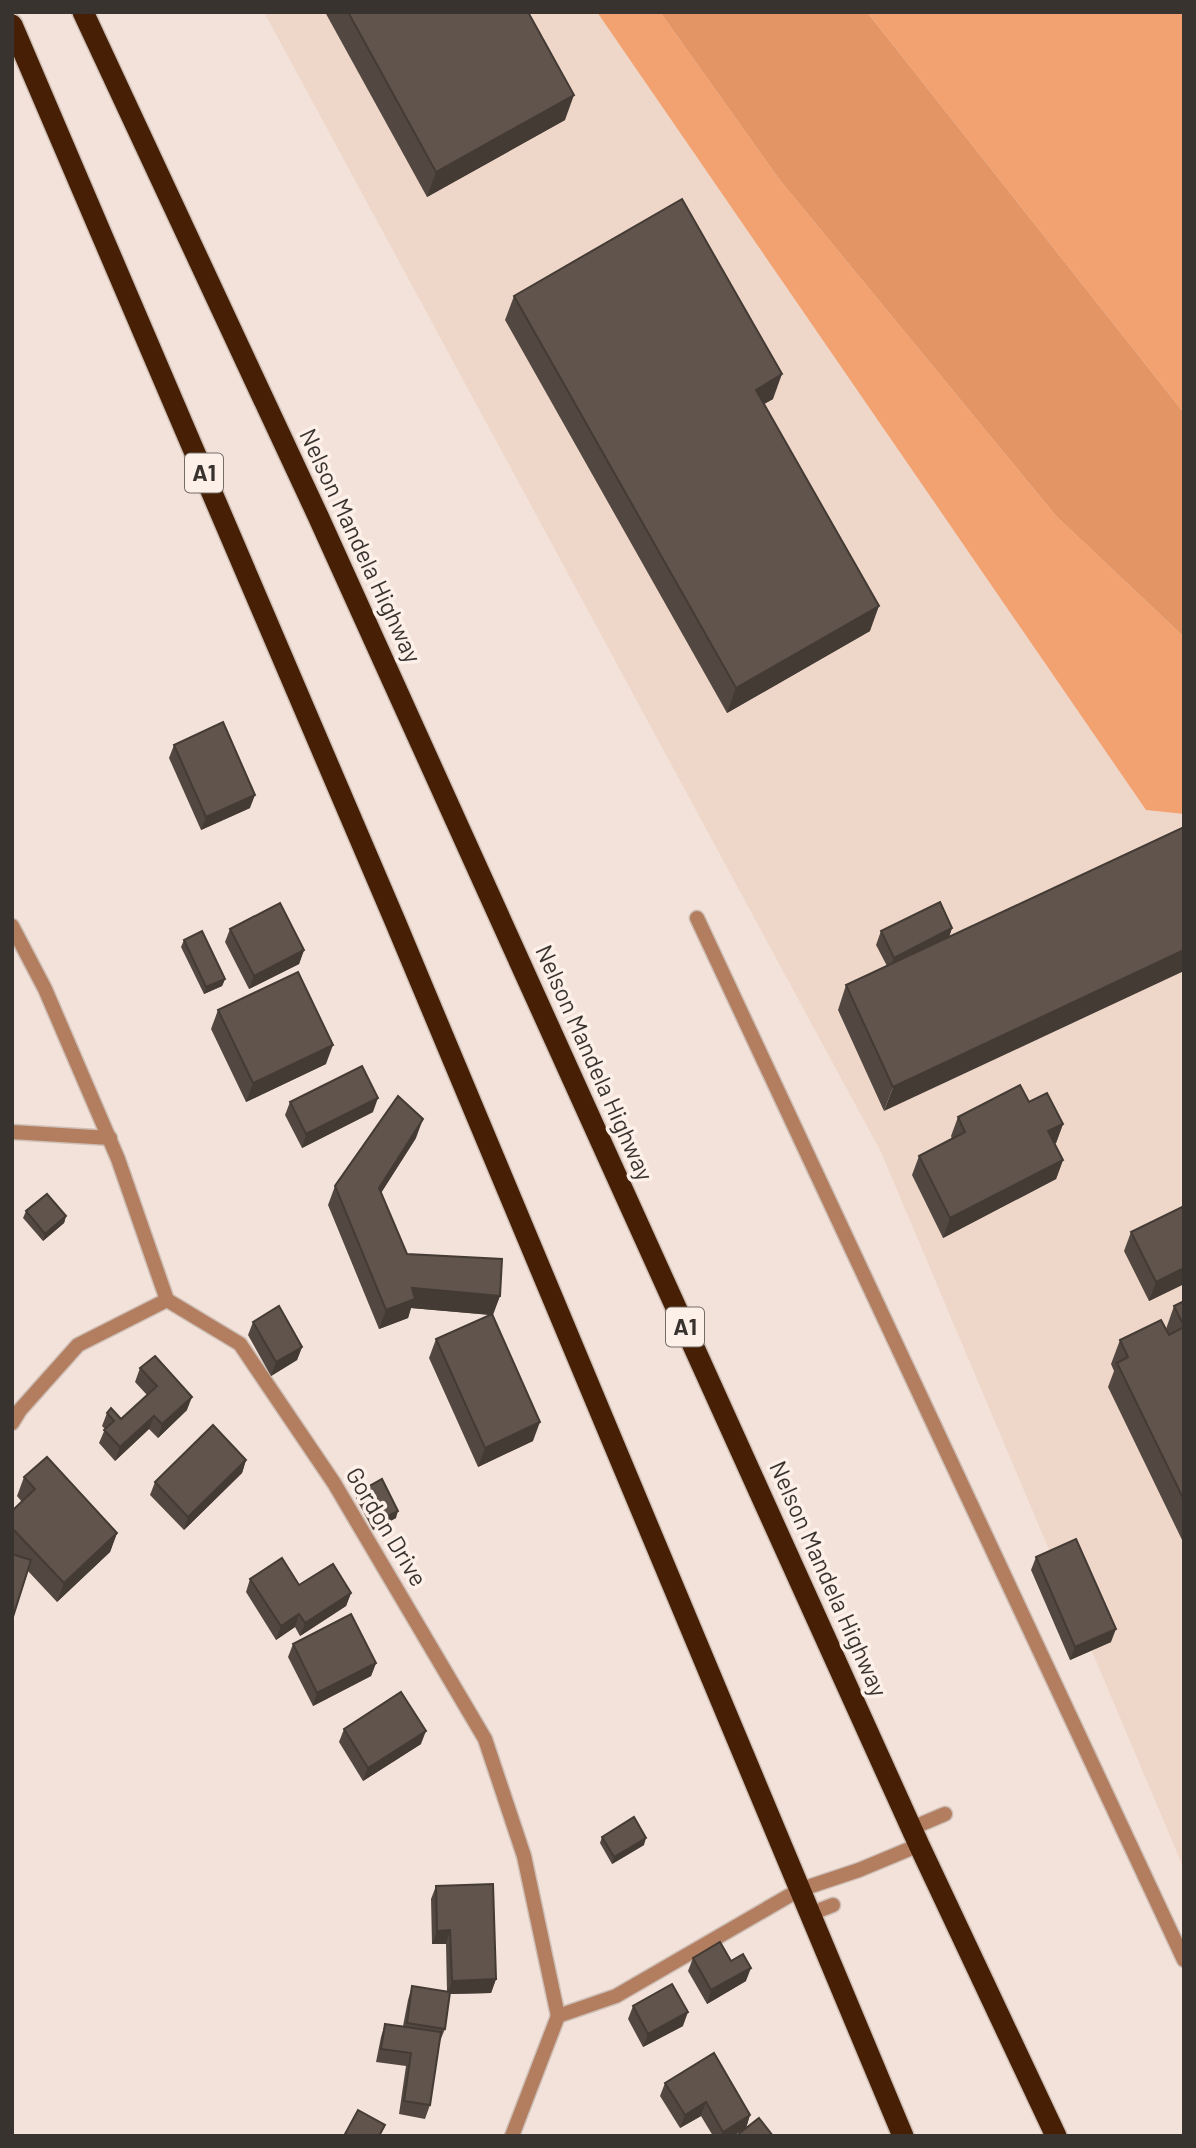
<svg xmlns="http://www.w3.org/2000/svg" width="1196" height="2148" font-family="Barlow,sans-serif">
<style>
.built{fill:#eed6c9}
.forest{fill:#f2a271}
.water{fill:#e49565}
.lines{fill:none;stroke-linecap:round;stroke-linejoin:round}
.lane-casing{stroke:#cebfb7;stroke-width:17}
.street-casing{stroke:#cebfb7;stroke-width:17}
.highway-casing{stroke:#cebfb7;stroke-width:24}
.lane{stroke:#b37e5f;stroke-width:14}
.street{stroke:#b37e5f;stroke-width:14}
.highway{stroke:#461f04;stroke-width:21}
.wall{fill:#534841}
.shaded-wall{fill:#443b35}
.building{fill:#61544c;stroke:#443b35;stroke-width:2}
.labels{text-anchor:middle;stroke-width:7;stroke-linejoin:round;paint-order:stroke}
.shield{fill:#fdf0e9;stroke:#746c67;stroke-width:2}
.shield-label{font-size:23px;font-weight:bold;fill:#39332f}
.street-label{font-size:24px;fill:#39332f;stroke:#fdf0e9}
</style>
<rect width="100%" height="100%" fill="#f3e2d9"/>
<path class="built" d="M264,12H597L1146,810L1184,814V1869L881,1152Z"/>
<g class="forest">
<path d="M597,12H660L779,179L1056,516L1184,637V814L1146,810Z"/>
<path d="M867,12H1184V413Z"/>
</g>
<path class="water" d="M660,12H867L1184,413V637L1056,516L779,179Z"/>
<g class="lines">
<defs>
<path id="lane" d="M697,918L1184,1960"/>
<g id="street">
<path d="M12,926L45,989L118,1159L167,1300"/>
<path d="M12,1132L110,1138"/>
<path d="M12,1423L20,1410L78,1345L167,1300L240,1344L334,1483L485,1739L524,1856L558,2016"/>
<path d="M912,1828L945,1814"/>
<path d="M810,1914L833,1905"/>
<path d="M512,2136L558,2016L616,1996L799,1890L859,1870L919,1845"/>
</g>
<g id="highway">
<path d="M83,12L318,516L919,1845L1056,2136"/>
<path d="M12,25L395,921L903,2136"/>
</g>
</defs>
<use href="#lane" class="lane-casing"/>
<use href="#street" class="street-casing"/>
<use href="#highway" class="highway-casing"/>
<use href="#lane" class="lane"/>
<use href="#street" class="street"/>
<use href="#highway" class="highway"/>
</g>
<g class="wall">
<path d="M325,12H528L565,120L427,197Z"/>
<path d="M514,296L773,399L764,404L870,631L727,713L505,320Z"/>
<path d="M174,745L250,808L201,830L169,758Z"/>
<path d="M952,928L884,1111L838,1010L846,985L887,966L876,945L881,931Z"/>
<path d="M230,929L304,950L299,964L249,989L225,942Z"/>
<path d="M184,940L225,979L222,986L204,994L181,947Z"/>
<path d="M218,1010L326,1064L246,1102L211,1029Z"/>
<path d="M290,1102L373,1112L302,1148L285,1115Z"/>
<path d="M1029,1102L1063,1124L1056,1143L1054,1144L1063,1160L1056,1179L943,1238L912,1175L919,1156L952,1139L951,1136L958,1117Z"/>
<path d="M416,1138L381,1193L407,1254L500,1296L492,1315L533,1441L478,1467L429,1358L436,1339L490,1315L411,1308L408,1318L379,1329L328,1205L335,1186Z"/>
<path d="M1184,1206V1284L1149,1301L1124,1251L1131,1232Z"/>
<path d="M26,1211L66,1216L64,1223L43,1241L23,1218Z"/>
<path d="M1184,1301V1544L1108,1387L1114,1371L1111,1364L1120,1340L1166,1329L1174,1306Z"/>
<path d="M253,1322L302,1347L297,1360L271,1376L248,1335Z"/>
<path d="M140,1368L187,1410L158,1438L149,1429L115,1461L99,1443L105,1429L102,1426L107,1413L121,1419L147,1395L135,1382Z"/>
<path d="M246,1460L242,1473L184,1530L150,1495L155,1482Z"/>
<path d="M24,1477L117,1533L110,1552L57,1602L28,1571L12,1620V1511L22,1502L17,1496Z"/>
<path d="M359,1492L396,1518L373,1530L356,1498Z"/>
<path d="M1036,1557L1111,1642L1070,1660L1031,1570Z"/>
<path d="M250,1579L299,1585L351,1593L346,1606L300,1636L295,1627L276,1640L246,1592Z"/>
<path d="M293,1644L376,1663L371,1676L313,1706L288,1657Z"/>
<path d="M344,1729L421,1744L363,1781L339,1742Z"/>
<path d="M602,1837L644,1845L612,1864L600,1843Z"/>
<path d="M436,1886L496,1979L491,1993L450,1994L445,2029L440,2041L430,2105L425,2119L399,2114L406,2066L376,2062L381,2037L385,2024L403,2026L408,2000L412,1986L447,1992L446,1944H432L431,1899Z"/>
<path d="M693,1958L746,1981L707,2004L688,1971Z"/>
<path d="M633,2006L683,2026L643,2047L628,2019Z"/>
<path d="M665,2083L750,2115L746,2128L733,2136H713L701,2116L680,2128L660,2096Z"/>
</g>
<g class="shaded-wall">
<path d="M574,95L565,120L427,197L436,172Z"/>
<path d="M782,374L773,399L747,414L756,390Z"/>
<path d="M879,606L870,631L727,713L736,688Z"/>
<path d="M255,795L250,808L201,830L206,817Z"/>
<path d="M952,928L948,941L889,971L894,958Z"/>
<path d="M304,950L299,964L249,989L254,976Z"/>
<path d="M1184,950V971L884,1111L893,1087Z"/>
<path d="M225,979L222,986L204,994L206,987Z"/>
<path d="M333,1045L326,1064L246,1102L253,1083Z"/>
<path d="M378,1098L373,1112L302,1148L306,1134Z"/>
<path d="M423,1119L416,1138L372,1207L379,1188Z"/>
<path d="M1063,1124L1056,1143L1041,1151L1048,1131Z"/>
<path d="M1063,1160L1056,1179L943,1238L950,1218Z"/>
<path d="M66,1216L64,1223L43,1241L45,1234Z"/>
<path d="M1184,1268V1284L1149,1301L1156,1282Z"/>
<path d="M412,1288L500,1296L493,1315L411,1308L408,1318L379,1329L386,1310Z"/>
<path d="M302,1347L297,1360L271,1376L276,1362Z"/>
<path d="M192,1397L187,1410L158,1438L162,1424Z"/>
<path d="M154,1416L149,1429L115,1461L120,1447Z"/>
<path d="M540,1422L533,1441L478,1467L485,1448Z"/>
<path d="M246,1460L242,1473L184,1530L188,1517Z"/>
<path d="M398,1511L396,1518L373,1530L375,1523Z"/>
<path d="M117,1533L110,1552L57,1602L64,1583Z"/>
<path d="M351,1593L346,1606L300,1636L305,1623Z"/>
<path d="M299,1614L295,1627L276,1640L281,1626Z"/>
<path d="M1116,1629L1111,1642L1070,1660L1075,1647Z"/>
<path d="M376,1663L371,1676L313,1706L317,1693Z"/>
<path d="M426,1731L421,1744L363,1781L368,1768Z"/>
<path d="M646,1838L644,1845L612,1864L614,1857Z"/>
<path d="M450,1930L446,1944H432L437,1931Z"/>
<path d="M751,1968L746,1981L707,2004L711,1990Z"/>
<path d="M496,1979L491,1993L447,1994L452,1981Z"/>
<path d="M688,2012L683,2026L643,2047L648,2034Z"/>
<path d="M706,2102L701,2116L680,2128L685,2115Z"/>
<path d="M750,2115L746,2128L733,2136H721L723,2132Z"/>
</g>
<g class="building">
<path d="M348,12H528L574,95L436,172Z"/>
<path d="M682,199L782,374L756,390L879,606L736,688L514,296Z"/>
<path d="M223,722L255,795L206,817L174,745Z"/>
<path d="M1184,827V950L893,1087L846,985Z"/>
<path d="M940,902L952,928L894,958L881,931Z"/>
<path d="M280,903L304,950L254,976L230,929Z"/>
<path d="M202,931L225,979L206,987L184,940Z"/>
<path d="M298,972L333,1045L253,1083L218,1010Z"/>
<path d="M362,1066L378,1098L306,1134L290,1102Z"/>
<path d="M1020,1085L1029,1102L1047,1093L1063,1124L1048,1131L1063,1160L950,1218L919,1156L965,1132L958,1117Z"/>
<path d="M398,1096L423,1119L379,1188L407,1254L502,1259L500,1296L412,1288L415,1299L386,1310L335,1186Z"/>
<path d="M47,1194L66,1216L45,1234L26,1211Z"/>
<path d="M1184,1206V1268L1156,1282L1131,1232Z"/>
<path d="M1184,1301V1326L1174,1306Z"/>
<path d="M279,1306L302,1347L276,1362L253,1322Z"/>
<path d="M492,1314L540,1422L485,1448L436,1339Z"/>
<path d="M1161,1320L1169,1335L1184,1327V1500L1117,1363L1128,1357L1120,1340Z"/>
<path d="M155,1356L192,1397L162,1424L154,1416L120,1447L104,1430L114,1421L107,1413L111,1408L121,1419L157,1386L140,1368Z"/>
<path d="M213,1425L246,1460L188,1517L155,1482Z"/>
<path d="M47,1457L117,1533L64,1583L12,1528V1511L35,1489L24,1477Z"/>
<path d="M382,1479L398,1511L375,1523L359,1492Z"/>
<path d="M1076,1539L1116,1629L1075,1647L1036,1557Z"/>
<path d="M12,1554L31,1560L12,1620Z"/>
<path d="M282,1558L299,1585L333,1564L351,1593L305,1623L299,1614L281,1626L250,1579Z"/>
<path d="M351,1614L376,1663L317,1693L293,1644Z"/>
<path d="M401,1692L426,1731L368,1768L344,1729Z"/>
<path d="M634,1817L646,1838L614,1857L602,1837Z"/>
<path d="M493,1884L496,1979L452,1981L450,1930L437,1931L436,1886Z"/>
<path d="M720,1942L731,1961L743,1954L751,1968L711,1990L693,1958Z"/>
<path d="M672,1984L688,2012L648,2034L633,2006Z"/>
<path d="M412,1986L450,1992L445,2029L407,2023Z"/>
<path d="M385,2024L441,2032L430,2105L404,2101L411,2053L381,2049Z"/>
<path d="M714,2053L750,2115L723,2132L706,2102L685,2115L665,2083Z"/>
<path d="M358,2110L385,2125L379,2136H349L345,2134Z"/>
<path d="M759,2118L773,2136H736Z"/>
</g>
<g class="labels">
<g class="shield">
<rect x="185" y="453.5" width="38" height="39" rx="5"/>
<rect x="666" y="1307.5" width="38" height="39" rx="5"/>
</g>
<g class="shield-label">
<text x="204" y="481">A1</text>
<text x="685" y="1335">A1</text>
</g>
<g class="street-label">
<text transform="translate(360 546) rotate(65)" y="8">Nelson Mandela Highway</text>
<text transform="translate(594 1063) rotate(66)" y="8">Nelson Mandela Highway</text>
<text transform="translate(386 1527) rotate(59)" y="8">Gordon Drive</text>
<text transform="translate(828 1579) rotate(66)" y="8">Nelson Mandela Highway</text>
</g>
</g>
<rect width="1196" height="2148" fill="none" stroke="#39332f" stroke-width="28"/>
</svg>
